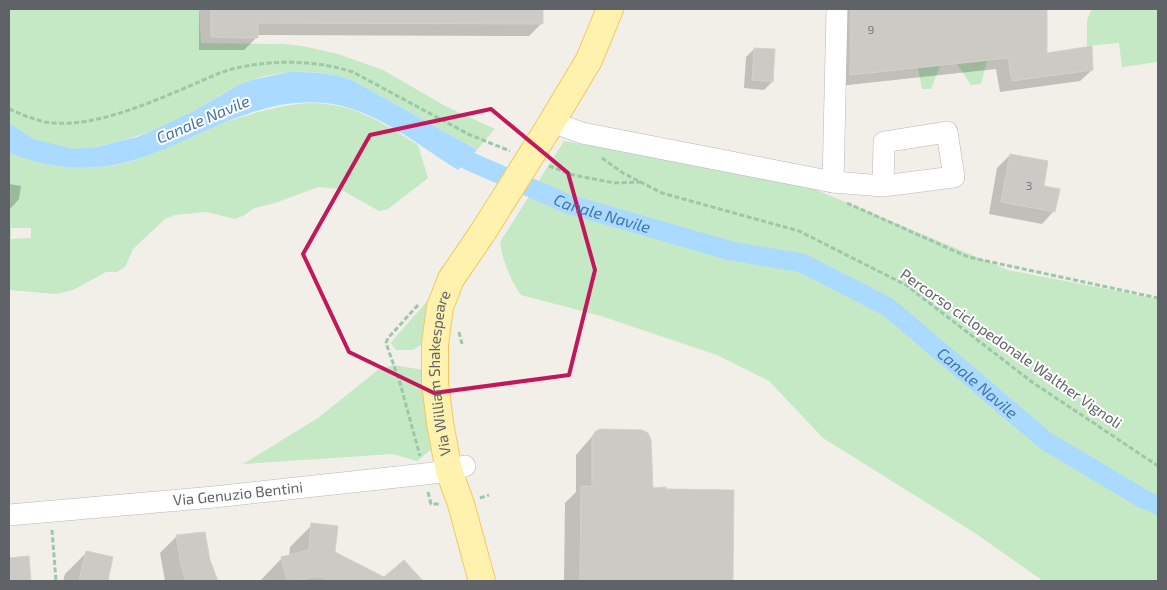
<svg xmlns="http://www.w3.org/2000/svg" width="1167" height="590" font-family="'Exo 2',sans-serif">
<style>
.green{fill:#c5e8c5;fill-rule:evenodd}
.water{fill:#aadaff}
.shadow{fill:#0003}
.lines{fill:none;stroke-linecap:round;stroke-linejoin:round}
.canal{stroke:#aadaff;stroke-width:19}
.building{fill:#cccac5;stroke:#d6d1c6}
.minor-casing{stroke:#b5b8bc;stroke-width:22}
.major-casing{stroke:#f2c960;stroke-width:28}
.path{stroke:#9cc7a9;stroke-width:3;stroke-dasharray:5 2.5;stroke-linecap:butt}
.minor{stroke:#fff;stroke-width:21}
.major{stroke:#fff2af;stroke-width:26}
.major-bridge-casing{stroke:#f2c960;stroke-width:28;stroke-linecap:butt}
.major-bridge{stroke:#fff2af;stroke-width:26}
.marked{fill:none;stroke:#c2185b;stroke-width:4;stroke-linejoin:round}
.labels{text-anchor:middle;stroke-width:4;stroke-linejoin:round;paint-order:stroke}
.number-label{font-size:12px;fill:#7a7d7f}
.street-label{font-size:15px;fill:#5f6368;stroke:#fff}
.water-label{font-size:16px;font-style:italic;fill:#4174aa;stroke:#fff}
</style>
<rect width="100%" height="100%" fill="#f1efe8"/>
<g class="green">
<path d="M9,9H199L201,43L282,44L302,46L338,54L383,70L445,106L495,129L477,150L354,81C318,67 275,69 239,85C223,92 209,103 194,111C169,125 143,135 116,142C103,145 89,149 75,149C64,148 40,143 31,138C23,133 16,128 9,123Z"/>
<path d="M1092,9H1158V62L1122,67L1119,43L1087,46V20Z"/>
<path d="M987,61L981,84L971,85L957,64Z"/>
<path d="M940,66L931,89H922L918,68Z"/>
<path d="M308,103C355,103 380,122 418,145L428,178L388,209L379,211L340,189L318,187L275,203L254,208L245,215L235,219L206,212L175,215L165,219L133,249L125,267L117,272H106L73,290L56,294L9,290V153C46,168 93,173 132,161C160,152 185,137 213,127C244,115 275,106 308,103ZM11,228H31V238L11,239Z"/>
<path d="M564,141L790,179L1008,270L1158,299V581H1043L975,533L823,438L769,381L717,355L601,316L521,295C510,279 503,262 500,242Z"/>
<path d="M431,297L425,342L413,350H396L391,343L393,340Z"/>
<path d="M394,365L423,370L426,413L433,448L417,461L393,454L243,464L318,418L379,369Z"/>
</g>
<path class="water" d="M289,72C314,72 330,72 354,81L477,150L458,170C418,145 374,108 325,103C254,96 195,142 131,161C91,173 46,168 9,153V123L33,139L74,149L96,147L137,137L158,128L194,111L238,85L252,80Z"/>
<g class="shadow">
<path d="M199,9H541V24L529,36L257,35V37L244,50H199Z"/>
<path d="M840,9H1047L1046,54L1092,70L1080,81L1000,92L996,69L839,86Z"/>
<path d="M754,49L772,82L764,90L744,88L746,57Z"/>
<path d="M1010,155L1042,187L1054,211L1042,224L989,214L997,168Z"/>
<path d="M9,184L21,186L19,199L11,208L9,207Z"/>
<path d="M595,433L652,489L665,491H733L732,581H564L565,503L576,492V455Z"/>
<path d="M312,525L334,553L385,579L420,580L260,581L282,558L289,556L290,547Z"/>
<path d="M177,536L208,561L216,581H165L160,553Z"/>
<path d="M87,552L112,558L106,581H63L65,574Z"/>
</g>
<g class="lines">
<path class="canal" id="s1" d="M446,148L469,161L568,204L731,251L802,263L888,307L1046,441L1145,500L1158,505"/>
</g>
<g class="building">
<path d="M211,9H543V24L258,23V38L211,37Z"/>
<path d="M851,9H1047V53L1092,46L1093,70L1012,81L1008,58L850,75Z"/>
<path d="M754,48L775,49L773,82L752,80Z"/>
<path d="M1010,154L1048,161L1044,186L1060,189L1055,212L1001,202Z"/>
<path d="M600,429L642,430L648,433L651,440L653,488L666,487V489L734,490L733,581H580L581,486H592V437L595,432Z"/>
<path d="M311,523L338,526L335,552L384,577L404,560L423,581H330L324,578L314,577L296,581H287L281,557L309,550Z"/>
<path d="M205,532L210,560L218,581H186L181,566L176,535Z"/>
<path d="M86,551L113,557L108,581H79Z"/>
<path d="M29,556L31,581H9V558Z"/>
</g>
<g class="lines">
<defs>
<g id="minor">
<path d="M552,122L582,133L833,182L837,9"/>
<path d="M833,182L883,186L954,177L947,132L884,142L883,186"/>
<path id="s2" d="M9,515L214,497L425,474L449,471L465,466"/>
</g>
<g id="major">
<path d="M547,130L589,60L610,9"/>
<path id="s3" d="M482,581L461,504L449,471L440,423L435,383V344L440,307L451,279L483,232"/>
</g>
</defs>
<use href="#minor" class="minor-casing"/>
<use href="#major" class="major-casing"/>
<g class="path">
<path d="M9,109C21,114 32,119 45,122C99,131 173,92 222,72C264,59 312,59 353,72L468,134L510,151"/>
<path d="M602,158L623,173L662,193L799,231L906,285L1032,382L1158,466"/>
<path d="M549,166L573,175L615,183L643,182"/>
<path d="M847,203L968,257L1158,298"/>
<path d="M418,305L388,338L386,343L400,383L420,456"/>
<path d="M459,332L462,344"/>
<path d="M428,492L431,504H440"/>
<path d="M480,498L489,495"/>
<path d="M52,530L56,581"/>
</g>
<use href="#minor" class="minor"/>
<use href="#major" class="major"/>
<defs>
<path id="major-bridge" d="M483,232L547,130"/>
</defs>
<use href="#major-bridge" class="major-bridge-casing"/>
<use href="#major-bridge" class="major-bridge"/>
</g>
<path class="marked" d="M491,109L568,173L595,270L569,375L434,393L349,352L303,254L370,135Z"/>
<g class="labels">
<g class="number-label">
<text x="871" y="34">9</text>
<text x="1029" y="190">3</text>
</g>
<g class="street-label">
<text transform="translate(1011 349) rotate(35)" y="5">Percorso ciclopedonale Walther Vignoli</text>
<text dy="5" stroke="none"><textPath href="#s3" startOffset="214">Via William Shakespeare</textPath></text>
<text dy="5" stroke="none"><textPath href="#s2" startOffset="230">Via Genuzio Bentini</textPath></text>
</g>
<g class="water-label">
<text transform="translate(203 119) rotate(-23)" y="6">Canale Navile</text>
<text dy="6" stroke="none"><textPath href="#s1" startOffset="170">Canale Navile</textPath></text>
<text dy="6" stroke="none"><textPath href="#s1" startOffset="590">Canale Navile</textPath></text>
</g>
</g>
<rect width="1167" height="590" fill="none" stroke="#5f6368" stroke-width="20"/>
</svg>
